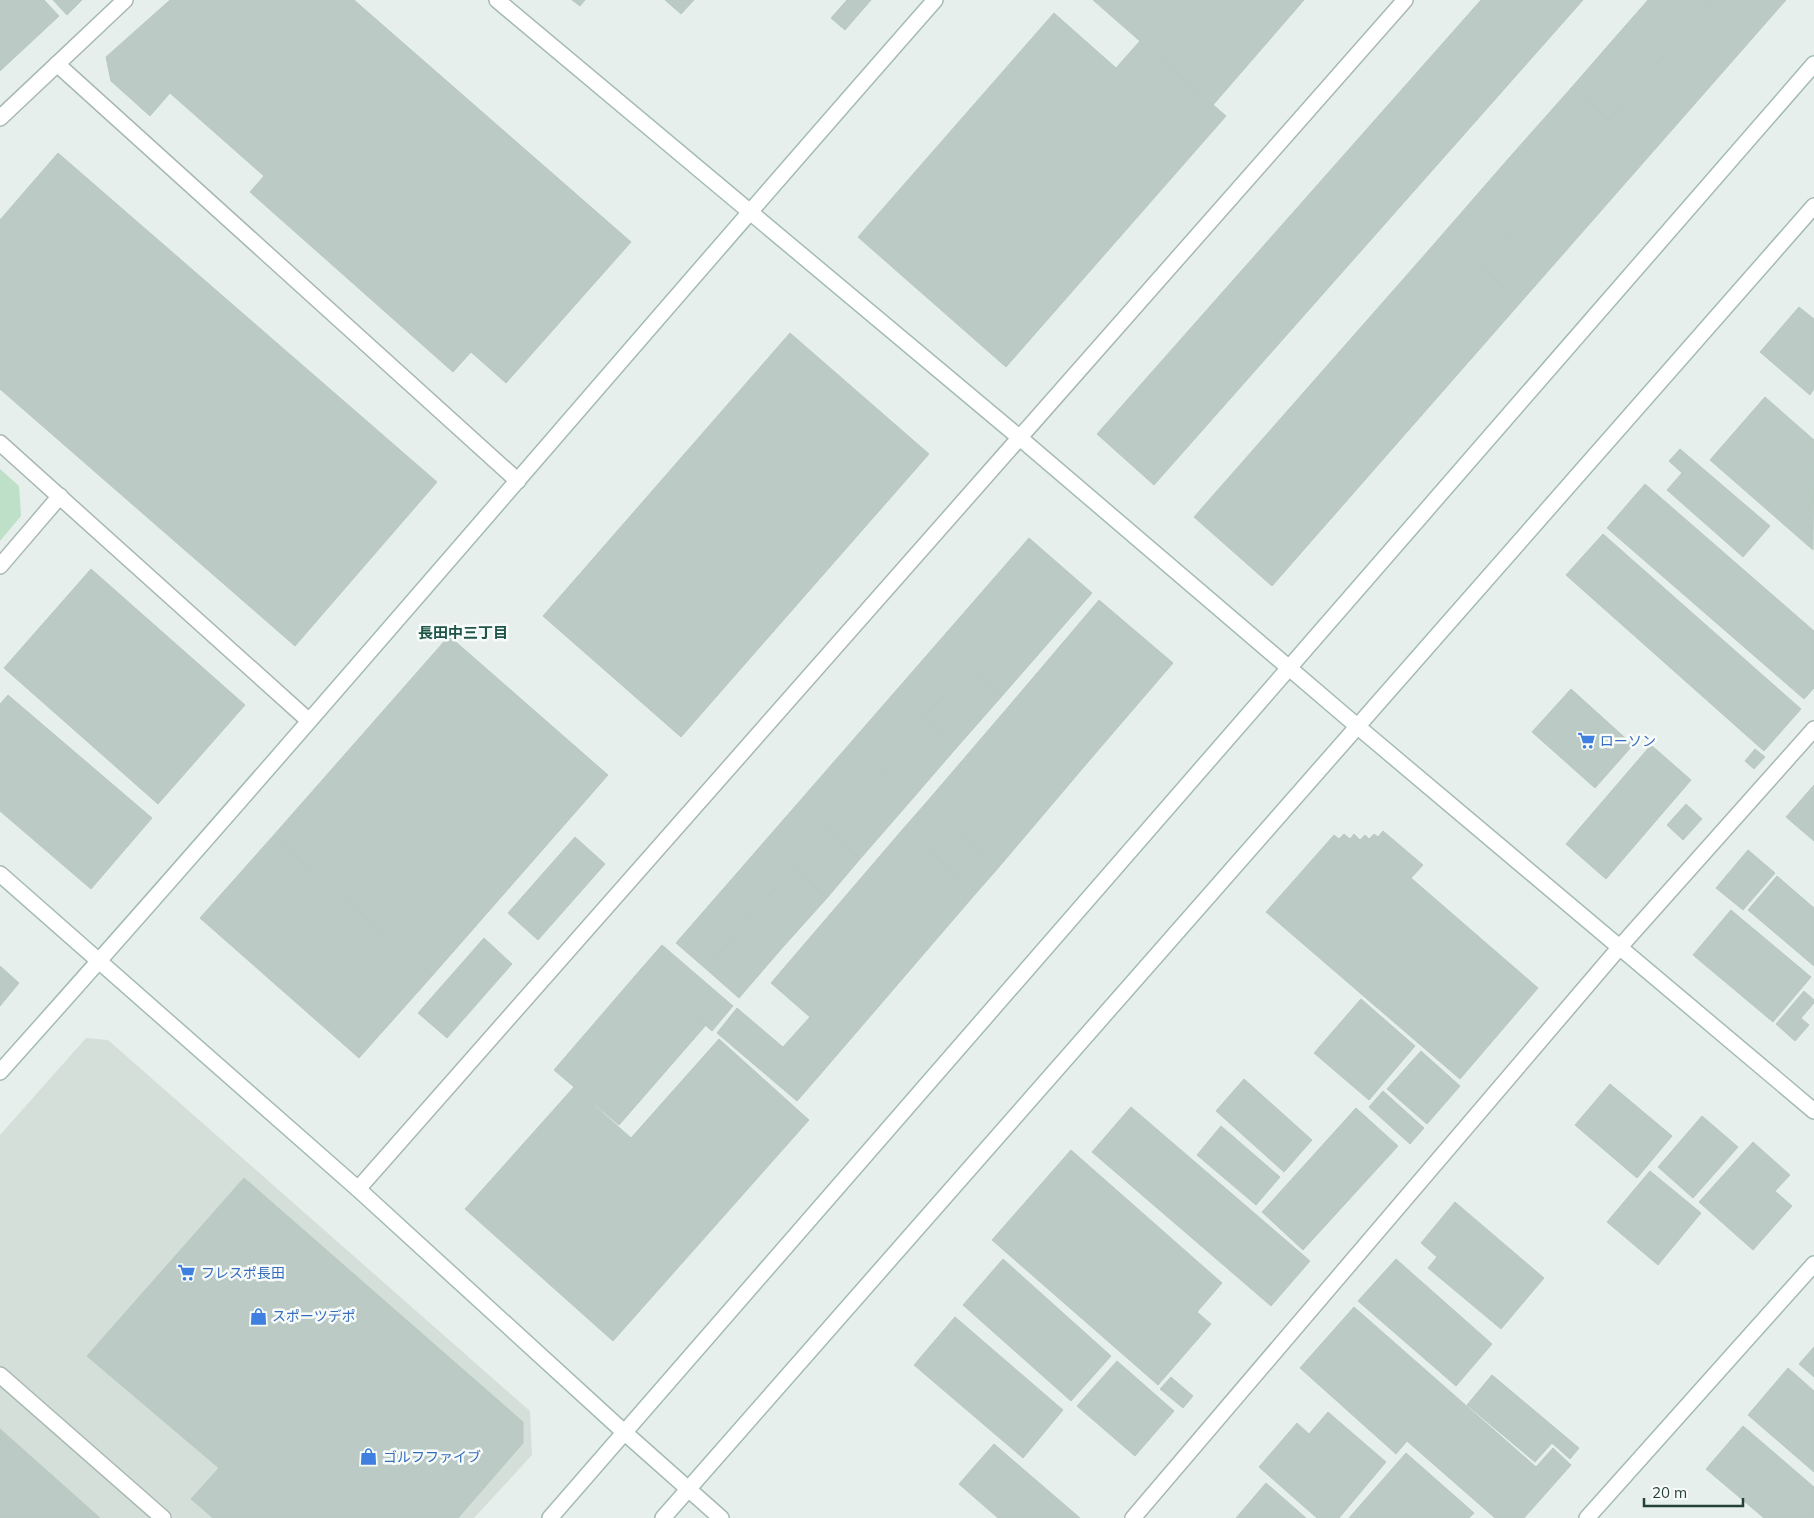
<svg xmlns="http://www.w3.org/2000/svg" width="1814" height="1518" font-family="Mulish,'Noto Sans JP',sans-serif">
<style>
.built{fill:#d4dfda}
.green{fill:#bfe0c8}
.building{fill:#bbcac4;stroke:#b8c9c2}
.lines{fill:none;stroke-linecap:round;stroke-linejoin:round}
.lane-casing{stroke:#a8b8b2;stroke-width:18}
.street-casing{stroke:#a8b8b2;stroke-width:18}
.secondary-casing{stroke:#a4bbb3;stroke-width:18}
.lane{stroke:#fff;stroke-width:15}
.street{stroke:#fff;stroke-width:15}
.secondary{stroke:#fff;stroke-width:15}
.labels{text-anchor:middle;stroke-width:5;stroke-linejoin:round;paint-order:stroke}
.shop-label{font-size:14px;fill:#366cbe;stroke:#f7fbf9;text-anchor:start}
.neighbourhood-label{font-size:15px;font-weight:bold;fill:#1f5548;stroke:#f7fbf9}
</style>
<rect width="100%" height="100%" fill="#e6efeb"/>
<path class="built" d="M86,1038L108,1040L530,1411L532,1455L474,1518H0V1135Z"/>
<path class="green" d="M0,469L19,486L21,516L0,541Z"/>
<g class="building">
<path d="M0,0H44L59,16L0,71Z"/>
<path d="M53,0H82L67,15Z"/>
<path d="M170,0H354L631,242L506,383L471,352L453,372L250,192L264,176L170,93L150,116L111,81L106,57Z"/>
<path d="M572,0H585L580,6Z"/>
<path d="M665,0H694L681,14Z"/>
<path d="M847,0H871L845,30L831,18Z"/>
<path d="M1093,0H1304L1213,105Z"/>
<path d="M1481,0H1583L1154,485L1097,434Z"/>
<path d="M1648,0H1713L1663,57L1626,25Z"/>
<path d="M1713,0H1786L1521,302L1480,266L1547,191L1509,158L1572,87L1609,119Z"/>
<path d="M1054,13L1116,68L1140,41L1226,116L1006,367L858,237Z"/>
<path d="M1626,25L1663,57L1609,119L1572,87Z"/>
<path d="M58,153L437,482L295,646L0,389V220Z"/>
<path d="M1509,158L1547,191L1465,283L1428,251Z"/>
<path d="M1428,251L1465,283L1480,266L1521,302L1272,586L1194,517Z"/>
<path d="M1799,307L1814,319V389L1810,395L1760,352Z"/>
<path d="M790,333L929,454L681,737L543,616Z"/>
<path d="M1765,397L1814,440L1813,550L1710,460Z"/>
<path d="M1680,449L1770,526L1743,557L1667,490L1682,473L1669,461Z"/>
<path d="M1645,484L1814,631V688L1804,699L1607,528Z"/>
<path d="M1603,534L1801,709L1764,751L1566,575Z"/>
<path d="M1029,538L1092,593L1002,696L968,667L706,969L676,943Z"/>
<path d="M91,569L245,705L158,804L4,668Z"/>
<path d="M1099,600L1173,663L1088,762L1015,699Z"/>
<path d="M449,636L608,775L432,976L273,836Z"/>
<path d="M968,667L1002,696L958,746L925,717Z"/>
<path d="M1571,689L1633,745L1595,788L1532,732Z"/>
<path d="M8,695L152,818L91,889L0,811V704Z"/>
<path d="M1015,699L1088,762L999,867L925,804Z"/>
<path d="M925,717L958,746L914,797L881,768Z"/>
<path d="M1651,745L1691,780L1606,879L1566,844Z"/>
<path d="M1755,749L1765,757L1754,769L1745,761Z"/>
<path d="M881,768L914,797L860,859L827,830Z"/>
<path d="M1814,785V841L1786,817Z"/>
<path d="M925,804L999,867L977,892L903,829Z"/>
<path d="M1686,804L1702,819L1683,840L1667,825Z"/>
<path d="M903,829L977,892L818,1077L783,1047L810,1017L771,983Z"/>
<path d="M827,830L860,859L827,898L794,868Z"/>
<path d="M1383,831L1423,865L1411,878L1538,988L1460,1079L1266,912L1334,835L1339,839L1344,834L1350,839L1354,834L1360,840L1365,835L1369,839L1374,834L1378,837Z"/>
<path d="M273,836L432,976L359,1058L200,918Z"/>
<path d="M575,837L605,864L538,940L508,913Z"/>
<path d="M1748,850L1775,873L1743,910L1716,888Z"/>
<path d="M794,868L827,898L783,947L749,918Z"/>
<path d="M1777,876L1814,908V966L1748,910Z"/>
<path d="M1731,910L1811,977L1773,1022L1693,955Z"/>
<path d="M749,918L783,947L739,998L706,969Z"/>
<path d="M484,938L512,964L447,1038L418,1013Z"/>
<path d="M662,945L733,1006L712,1031L641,969Z"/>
<path d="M0,966L19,983L0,1006Z"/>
<path d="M641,969L706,1025L619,1125L554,1070Z"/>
<path d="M1804,991L1814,1000V1003L1801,1018L1809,1025L1795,1041L1776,1024Z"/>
<path d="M1361,999L1415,1046L1369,1100L1314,1053Z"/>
<path d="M737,1008L818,1077L797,1101L717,1033Z"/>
<path d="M719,1039L809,1120L613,1341L465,1209L574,1087L631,1138Z"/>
<path d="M1421,1051L1460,1086L1427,1124L1387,1089Z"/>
<path d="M1244,1079L1312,1140L1284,1172L1216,1111Z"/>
<path d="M1610,1084L1672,1136L1637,1178L1575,1125Z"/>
<path d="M1383,1091L1424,1128L1410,1144L1369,1107Z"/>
<path d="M1131,1107L1310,1261L1271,1306L1092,1152Z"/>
<path d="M1356,1108L1398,1146L1303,1250L1262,1212Z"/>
<path d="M1702,1116L1738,1147L1693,1198L1658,1167Z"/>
<path d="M1221,1126L1280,1177L1256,1205L1197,1155Z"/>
<path d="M1753,1142L1790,1175L1775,1191L1792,1206L1753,1250L1699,1202Z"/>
<path d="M1071,1150L1222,1283L1197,1312L1211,1324L1158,1385L992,1240Z"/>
<path d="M1650,1171L1701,1213L1658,1265L1607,1222Z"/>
<path d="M244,1178L523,1422V1443L458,1518H213L191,1499L219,1468L87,1356Z"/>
<path d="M1455,1202L1544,1278L1501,1329L1428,1268L1437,1257L1421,1243Z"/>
<path d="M1003,1259L1111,1356L1071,1401L963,1305Z"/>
<path d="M1396,1259L1492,1344L1456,1386L1358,1301Z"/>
<path d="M1354,1307L1536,1467L1553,1448L1571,1465L1524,1518H1495L1407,1441L1396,1454L1300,1368Z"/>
<path d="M955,1317L1063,1410L1023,1458L914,1365Z"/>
<path d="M1814,1347V1377L1799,1364Z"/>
<path d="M1117,1361L1174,1411L1135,1456L1077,1406Z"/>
<path d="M1788,1368L1814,1391V1472L1748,1415Z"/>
<path d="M1492,1375L1579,1448L1570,1459L1552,1443L1535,1462L1467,1405Z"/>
<path d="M1171,1377L1193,1396L1183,1408L1160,1389Z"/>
<path d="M1328,1412L1386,1462L1339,1518H1317L1259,1467L1297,1423L1309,1434Z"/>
<path d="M1743,1426L1814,1487V1518H1764L1706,1469Z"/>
<path d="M0,1429L100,1518H0Z"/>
<path d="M994,1444L1080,1518H998L959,1484Z"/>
<path d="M1406,1453L1474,1513L1469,1518H1349Z"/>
<path d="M1266,1483L1306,1518H1236Z"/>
</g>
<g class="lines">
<defs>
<path id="lane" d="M0,1375L163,1518"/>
<g id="street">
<path d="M57,64L518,481"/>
<path d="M0,118L125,0"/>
<path d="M0,443L308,720"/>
<path d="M0,566L60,496"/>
<path d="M358,1189L1405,0"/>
<path d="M1133,1518L1619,948L1814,729"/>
</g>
<g id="secondary">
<path d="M497,0L1020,438L1357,726L1814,1111"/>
<path d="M0,874L358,1189L624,1432L721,1518"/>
<path d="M0,1072C316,719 622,356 935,0"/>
<path d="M550,1518L1814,64"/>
<path d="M663,1518L1814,206"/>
<path d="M1587,1518L1814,1264"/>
</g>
</defs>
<use href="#lane" class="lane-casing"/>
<use href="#street" class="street-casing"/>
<use href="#secondary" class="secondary-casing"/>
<use href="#lane" class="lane"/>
<use href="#street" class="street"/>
<use href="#secondary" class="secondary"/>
</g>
<defs>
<symbol id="supermarket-bare" viewBox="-9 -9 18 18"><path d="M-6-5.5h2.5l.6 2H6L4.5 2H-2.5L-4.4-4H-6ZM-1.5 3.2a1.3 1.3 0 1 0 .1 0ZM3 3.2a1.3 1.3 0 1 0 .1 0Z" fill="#3f7fe0" stroke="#f7fbf9" stroke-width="2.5" paint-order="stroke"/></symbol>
<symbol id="shop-bare" viewBox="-9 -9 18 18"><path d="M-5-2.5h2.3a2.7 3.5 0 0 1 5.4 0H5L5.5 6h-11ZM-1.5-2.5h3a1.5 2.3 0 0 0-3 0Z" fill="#3f7fe0" stroke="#f7fbf9" stroke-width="2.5" paint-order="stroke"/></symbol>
</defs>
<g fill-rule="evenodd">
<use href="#supermarket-bare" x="1574" y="728" width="25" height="25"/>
<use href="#supermarket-bare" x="174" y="1260" width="25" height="25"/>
<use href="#shop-bare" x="246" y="1304" width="25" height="25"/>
<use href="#shop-bare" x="356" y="1444" width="25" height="25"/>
</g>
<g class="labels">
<g class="shop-label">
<text x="1600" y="746">ローソン</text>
<text x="201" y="1278">フレスポ長田</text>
<text x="272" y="1321">スポーツデポ</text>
<text x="383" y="1462">ゴルフファイブ</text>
</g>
<g class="neighbourhood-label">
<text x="463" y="638">長田中三丁目</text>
</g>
</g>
<path d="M1644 1498v8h99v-8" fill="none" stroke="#24423a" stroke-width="2.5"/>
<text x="1652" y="1498" font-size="15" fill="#24423a" stroke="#f7fbf9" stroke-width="4" paint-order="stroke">20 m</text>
</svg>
